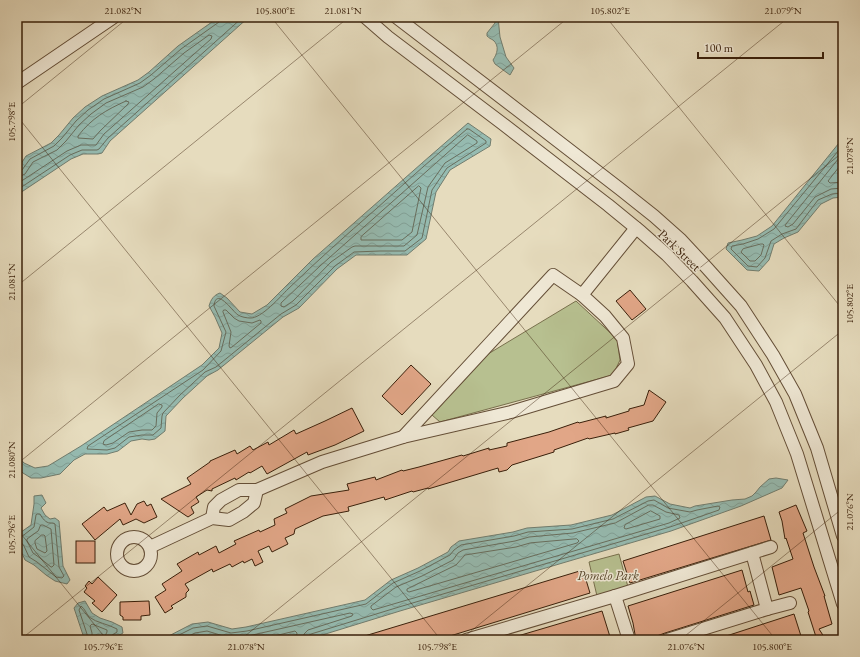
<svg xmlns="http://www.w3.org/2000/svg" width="860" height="657" font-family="'EB Garamond',serif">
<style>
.park{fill:#b7c090;stroke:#78704d}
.water{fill:url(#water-waves);stroke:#717d6f}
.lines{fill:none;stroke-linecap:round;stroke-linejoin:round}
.shore{stroke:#686e5e;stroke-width:1}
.building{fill:#e1a687;stroke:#391f0a}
.minor-casing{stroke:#644e37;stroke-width:14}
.minor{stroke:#efe8d5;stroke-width:12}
.ticks{fill:none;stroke:#391f0a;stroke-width:1;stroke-opacity:0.45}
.labels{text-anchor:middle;stroke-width:3;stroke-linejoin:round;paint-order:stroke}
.street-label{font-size:13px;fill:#391f0a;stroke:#efe8d5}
.park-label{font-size:13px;font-style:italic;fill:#58472c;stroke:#efe8d5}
.neatline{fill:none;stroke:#391f0a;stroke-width:1.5}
.ticks-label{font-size:10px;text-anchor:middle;fill:#391f0a}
</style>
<defs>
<pattern id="water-waves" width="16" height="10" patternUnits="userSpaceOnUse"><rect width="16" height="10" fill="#96bcb2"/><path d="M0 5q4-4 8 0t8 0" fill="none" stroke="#82a198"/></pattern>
</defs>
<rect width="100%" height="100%" fill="#e6dcbe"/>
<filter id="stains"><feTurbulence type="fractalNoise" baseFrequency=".005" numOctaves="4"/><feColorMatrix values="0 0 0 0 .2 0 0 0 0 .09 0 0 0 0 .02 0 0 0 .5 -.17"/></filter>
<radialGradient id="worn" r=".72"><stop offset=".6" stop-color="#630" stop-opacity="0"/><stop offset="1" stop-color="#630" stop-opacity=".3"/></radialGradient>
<g class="park">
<path d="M576,301L617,339L620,360L613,375L440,422L432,415L488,354Z"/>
<path d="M619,554L628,587L597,596L589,562Z"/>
</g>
<g class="water">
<path d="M219,17H249L110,141L102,153L98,154H83L71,159L17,195V170L26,156L51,143L59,135L73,118L85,107L102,96L138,80L149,72L178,46Z"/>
<path d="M495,17H498L500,37L506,57L514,68L510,75L495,64L493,60C497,54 500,46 493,40C491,39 489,38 487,36V33L495,23Z"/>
<path d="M468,123L491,139L490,146L450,170L436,192L426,239L407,255H356L337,269L299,308L283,317L218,370L207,376L183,398L166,416L165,431L155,439L149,440L142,439L131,441L118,451L107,454H85L74,460L60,474L41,478H31L23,473L17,467V455L24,463L35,468L48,466L81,446L202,365L219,348L222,333L215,317L209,306C211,299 214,295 220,293L227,298L240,312L252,314L267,305L313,259L430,156Z"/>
<path d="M843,138V197L833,198L821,204L798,232L784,238L774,244L769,260L759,271L747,270L726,249L728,243L742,240L757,236L772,226Z"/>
<path d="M776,478L788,480L782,488L741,506L671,531L400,611L306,640H161L192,624L208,622L232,629L246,627L365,600L391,580L418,568L448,552L451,547L459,541L513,532L527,528L571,525L612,515L646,497L655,496L670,504L690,508L695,506L732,500L745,499L752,496L756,492L760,487L769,479Z"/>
<path d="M42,495L46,503L41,508L45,515L50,519L55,518L59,521L63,566L70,580L67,584L55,581L46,575L34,565L25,560L17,542V535L31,525L34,504V496Z"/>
<path d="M85,601L92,613L100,618L112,622L122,627L123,633L111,640H84L83,635L74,608L78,603Z"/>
</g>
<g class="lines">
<g class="shore">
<path d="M126,101L129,102L128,104L100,131L93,139L78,138V136C92,118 106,110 126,101Z"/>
<path d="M467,129H469L486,141V143L447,168L432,190L422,238L405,251H380L354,252L335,266L296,305L281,314L216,367L205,372L180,395L163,413L162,416L161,428L153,435H142L129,437L115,448L107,450L87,449L88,446L203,370L221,351L226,332L214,306C216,286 233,312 238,315C241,317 247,318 250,318C261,319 281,296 288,289C317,261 346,235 376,209C406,182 436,155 467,129Z"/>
<path d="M468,135L477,141V143L445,163L428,187L417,235L404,246H355L352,247L331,262L293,301L284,307L281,306V303L320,266L436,163Z"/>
<path d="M843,145L774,229L758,239L743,244L732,246L731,249L748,266L757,267L765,258L771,241L782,234L796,229L818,200L832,194L843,193"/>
<path d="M843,153L786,224L785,226L788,227L793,224L815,197L831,189L843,188"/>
<path d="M843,162L828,181L830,183L843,182"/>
<path d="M17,172L22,170L30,159L54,146L62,138L76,121L88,110L104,99L140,83L151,75L181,49L219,22L221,17"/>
<path d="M17,177L21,176L25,174L33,162L57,150L66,141L79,125L91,114L106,103L143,87L154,79L184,53L209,35L212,36L211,39L104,134L96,145H81L67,151L17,184"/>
<path d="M419,186L421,188L412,232L402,240H361V237Z"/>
<path d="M17,190L70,155L82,150H97L99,149L108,138L243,17"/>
<path d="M761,244H763L764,245L761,255L755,261H750L741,252L743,249Z"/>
<path d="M224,310H226L234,318L239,321L252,323L260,320L261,321V323L232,347L230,348L229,346L231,332L223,312Z"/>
<path d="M159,404L162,405V407L157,413L156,426L152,430H142L129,432L113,443L106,445L103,444L104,441Z"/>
<path d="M649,505H653L666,512L679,515L680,518L669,523L373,610L371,608V606L396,587L422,576L453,560L458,553L463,550L515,541L529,537L573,533L615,523Z"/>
<path d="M651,511L660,516V519L626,529L624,528L625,525Z"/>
<path d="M38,514H40C42,518 46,523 50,523C52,523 54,523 55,524L59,567L64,576L62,578L56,577L37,562L29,557L24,546L19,540L20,538L34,527L36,515Z"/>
<path d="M41,525H43L51,529L54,565L52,567H51L40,558L33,553L27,541V539L38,531Z"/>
<path d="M42,535H44L45,536L47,551L45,553L37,549L35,543V541Z"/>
<path d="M577,539L579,541L577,543L409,592L407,591V589L456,565L465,555L516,547L530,543Z"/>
<path d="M87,640V634L79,610L81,606C85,609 86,613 89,617C97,623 108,624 117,629V632L111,636L110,640"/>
<path d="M92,640V633L90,626L92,624L107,630V632L105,636V640"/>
<path d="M169,640L193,628L207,626L231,633L247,631L366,604L393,583L420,571L450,555L454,550L461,545L514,536L528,532L572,529L613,519L648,501L654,500L668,508L690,512L697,510L718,506L720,507L719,510L670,527L399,607L311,634L308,636L307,640"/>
<path d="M180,640L195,633L207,631L230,638L248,636L350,613L353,614L352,616L308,630L304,634L302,640"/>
<path d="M258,640L295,631L297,633L296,640"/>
</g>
</g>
<g class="building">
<path d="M630,290L646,309L632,320L616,301Z"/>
<path d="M411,365L431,384L402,415L382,396Z"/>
<path d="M649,390L666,402L653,421L628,428L629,430L615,434V433L589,439L588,438L554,450V452L512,465L507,470L499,472L498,468L428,489V488L413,492L412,491L385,500L384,497L348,507L349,511L323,516L295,529L294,534L285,538L288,544L272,552L269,546L258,551L263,562L255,566L252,559L244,563L243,561L232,567L230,564L213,572L212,569L185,584L189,590L186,593V597L171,606L173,608L165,613L155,597L166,590L162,584L182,571L177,564L198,552L199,555L216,546L219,553L236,544L234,541L259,530L260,532L275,525L274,519L287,513L285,509L311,496L349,490L347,484L375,477L376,480L402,470L403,471L419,467L462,455L463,456L489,448V450L507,446V443L549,432L578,422L579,423L606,416V418L629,411V409L644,405Z"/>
<path d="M352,408L364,431L335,445L308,455L307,452L267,474L262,466L250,473L249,472L236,480L235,478L212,489V491L207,490L196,497L199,502L191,507L194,513L188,517L161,499L191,484L187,478L210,462V461L235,450L237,454L250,446L253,450L268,442L269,445L294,430L296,434L325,421Z"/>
<path d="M144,501L147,506L151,504L157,517L144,523L136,519L123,525L120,519L95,540L82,524L104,507L107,511L125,503L131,515L137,504Z"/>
<path d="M796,505L807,531L803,533L814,567L825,596H824L832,624L819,629L826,640H817L808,612L809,611L801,588L779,595L772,567L793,559L786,538L785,539L782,521L779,512Z"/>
<path d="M764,516L771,540L630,583L623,561Z"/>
<rect x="76" y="541" width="19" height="22"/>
<path d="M583,570L590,593L437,640H359L358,638Z"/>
<path d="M742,570L748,592L750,591L754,605L665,633L646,640H636L633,623L628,606Z"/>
<path d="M98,577L117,595L102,612L92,603L95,601L84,592L87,588L85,586L89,581L92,584Z"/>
<path d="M149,601L150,615L141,616V620H123V617L120,615V602Z"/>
<path d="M602,611L611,640H512L511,638Z"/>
<path d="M794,614L801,636L788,640H717V639Z"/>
</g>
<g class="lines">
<defs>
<g id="minor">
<path d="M365,17L388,37L503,124L608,205L641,232L667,255L692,281L725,318L756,365L776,402L797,454L843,604"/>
<path d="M396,17L515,108L620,189L654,216L681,240L707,268L741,306L773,355L795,394L817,448L843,536"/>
<path d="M17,83L114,17"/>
<path d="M403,437L553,275L582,295L636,228"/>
<path d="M212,518L214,507L221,500L239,490H257L322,462L403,437L511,412L614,381L628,364L623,338L605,316L582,295"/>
<circle cx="134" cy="554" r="17"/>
<path d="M150,547L212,518L229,520L243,512L254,503L257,490"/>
<path d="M615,596L629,640"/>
<path d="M767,609L790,603"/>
<path d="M466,640L615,596L771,547"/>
<path d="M667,640L767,609L752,553"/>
</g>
</defs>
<use href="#minor" class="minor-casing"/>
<use href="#minor" class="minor"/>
</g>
<path class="ticks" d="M271,17L776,640M606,17L843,310M17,108L129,17M17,116L441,640M17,286L349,17M17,464L569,17M17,529L107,640M20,640L789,17M240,640L843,152M460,640L843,330M680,640L843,508"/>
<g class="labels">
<g class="street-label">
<text transform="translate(680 250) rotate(44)" y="5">Park Street</text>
</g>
<g class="park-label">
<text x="608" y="580">Pomelo Park</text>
</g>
</g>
<rect width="860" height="657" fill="none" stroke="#e6dcbe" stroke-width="44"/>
<path d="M698 52v6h125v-6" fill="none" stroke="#391f0a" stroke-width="2"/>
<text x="704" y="52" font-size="12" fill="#391f0a" stroke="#efe8d5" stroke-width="3" paint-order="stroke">100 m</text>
<rect x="22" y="22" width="816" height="613" class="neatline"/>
<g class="ticks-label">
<text x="123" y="14">21.082°N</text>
<text x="275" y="14">105.800°E</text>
<text x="343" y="14">21.081°N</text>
<text x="610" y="14">105.802°E</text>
<text x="783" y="14">21.079°N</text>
<text transform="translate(11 122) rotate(-90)" y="4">105.798°E</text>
<text transform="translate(849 156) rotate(-90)" y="4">21.078°N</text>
<text transform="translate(11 282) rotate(-90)" y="4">21.081°N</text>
<text transform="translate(849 304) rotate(-90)" y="4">105.802°E</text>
<text transform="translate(11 460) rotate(-90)" y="4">21.080°N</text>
<text transform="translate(849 512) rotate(-90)" y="4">21.076°N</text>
<text transform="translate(11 535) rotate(-90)" y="4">105.796°E</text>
<text x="103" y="650">105.796°E</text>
<text x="246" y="650">21.078°N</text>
<text x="437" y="650">105.798°E</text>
<text x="686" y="650">21.076°N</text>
<text x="772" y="650">105.800°E</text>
</g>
<rect width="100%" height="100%" filter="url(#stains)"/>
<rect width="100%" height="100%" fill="url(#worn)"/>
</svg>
